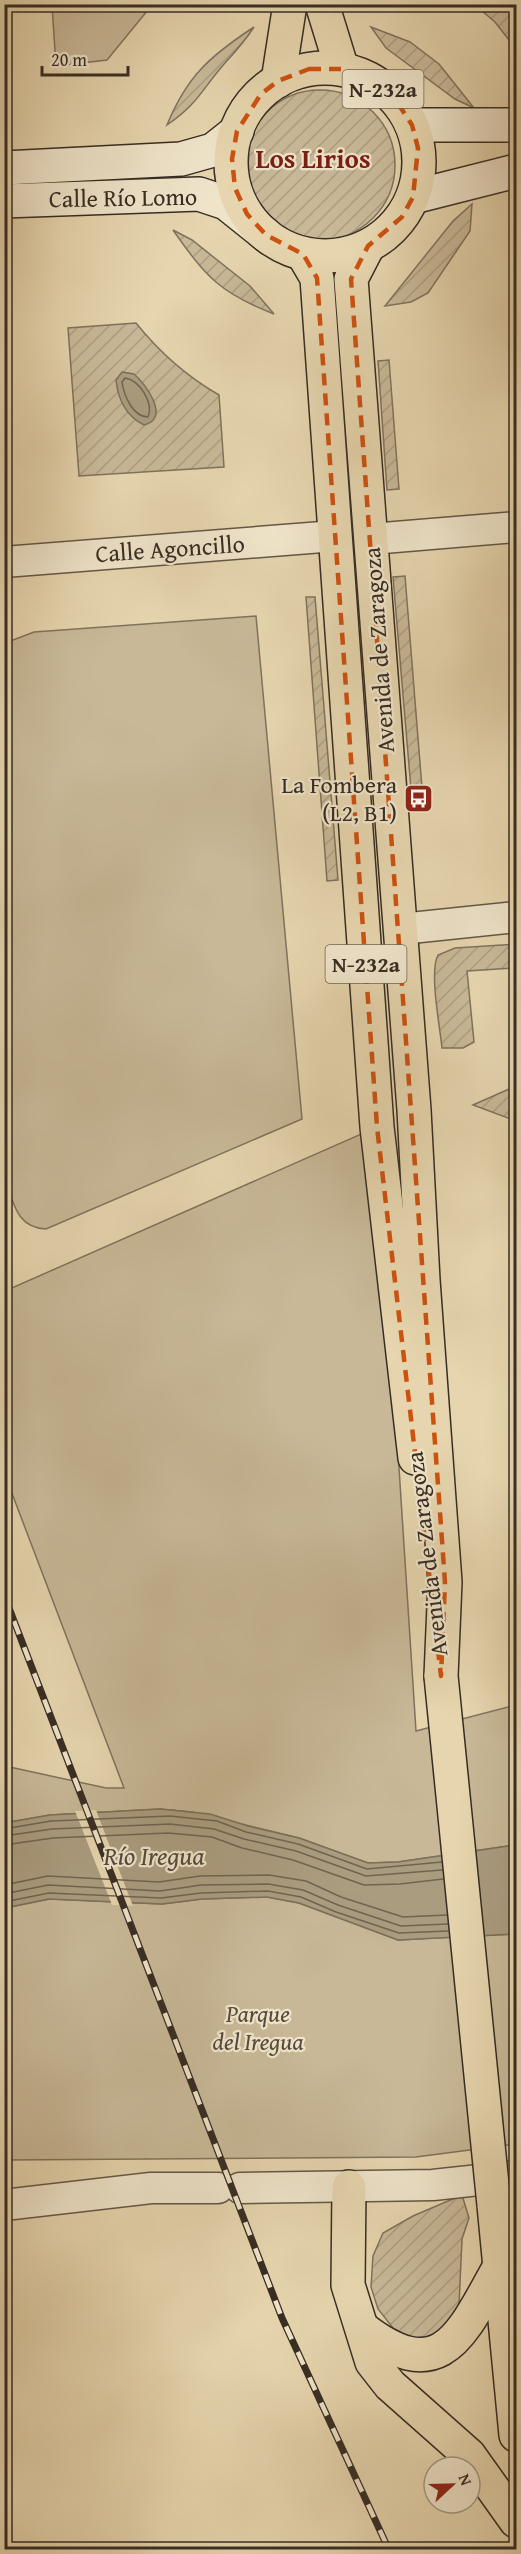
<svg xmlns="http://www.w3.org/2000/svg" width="521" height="2554" font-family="'Gentium Book Plus',serif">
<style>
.park{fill:#c8b897;stroke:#80725e;stroke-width:1.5}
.garden{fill:url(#garden-furrows);stroke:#80725e;stroke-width:1.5}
.water{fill:#aa9c7f;stroke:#7c705b;stroke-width:1.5}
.pier{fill:#e6d5ae}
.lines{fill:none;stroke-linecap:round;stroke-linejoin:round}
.shore{stroke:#706452;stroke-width:1.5}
.minor-casing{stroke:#635746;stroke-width:33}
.secondary-casing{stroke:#372d24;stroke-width:36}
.primary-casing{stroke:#372d24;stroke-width:36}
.minor{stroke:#efe4ca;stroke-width:30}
.secondary{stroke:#efe4ca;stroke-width:33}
.primary{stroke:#e6d5ae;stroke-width:33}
.rail-casing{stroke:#372d24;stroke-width:7}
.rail{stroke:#efe4ca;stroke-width:4.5;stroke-dasharray:14;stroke-linecap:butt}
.primary-bridge-casing{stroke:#372d24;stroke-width:36;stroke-linecap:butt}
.primary-bridge{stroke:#e6d5ae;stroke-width:33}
.marked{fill:none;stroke:#cd5210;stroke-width:4.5;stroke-dasharray:12 8;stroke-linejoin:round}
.labels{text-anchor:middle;stroke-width:4.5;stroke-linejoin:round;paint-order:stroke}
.shield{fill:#efe4ca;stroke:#6e6456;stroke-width:1.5}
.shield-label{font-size:22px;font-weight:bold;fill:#372d24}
.street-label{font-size:24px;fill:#372d24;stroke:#efe4ca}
.poi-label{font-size:24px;fill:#372d24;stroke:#efe4ca;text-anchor:end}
.park-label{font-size:24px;font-style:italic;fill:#54493b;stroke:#efe4ca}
.water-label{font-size:26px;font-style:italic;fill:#54493b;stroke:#efe4ca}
.quarter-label{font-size:27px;font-weight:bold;fill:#7a1f14;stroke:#efe4ca}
</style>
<defs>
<pattern id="garden-furrows" width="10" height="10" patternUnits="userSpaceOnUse" patternTransform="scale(1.5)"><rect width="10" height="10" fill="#c8b897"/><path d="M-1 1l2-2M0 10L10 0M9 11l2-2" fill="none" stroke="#ac9e82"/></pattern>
</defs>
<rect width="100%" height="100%" fill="#e6d5ae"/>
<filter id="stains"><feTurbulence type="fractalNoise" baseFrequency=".00333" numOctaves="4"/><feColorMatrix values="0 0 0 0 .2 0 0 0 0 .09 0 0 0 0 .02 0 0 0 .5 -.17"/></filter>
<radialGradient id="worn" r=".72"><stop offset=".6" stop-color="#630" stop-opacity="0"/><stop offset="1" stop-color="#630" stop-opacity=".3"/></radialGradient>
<g class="park">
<path d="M52,5H152L107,60L56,66Z"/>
<path d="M256,616L302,1119L46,1229C17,1228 14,1204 5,1180V643L34,632Z"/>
<path d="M377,1127L416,1731L516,1705V1845L398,1862L368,1863L299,1838L192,1812L160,1809L50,1815L5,1823V1766L106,1788H124L5,1475V1291Z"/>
<path d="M267,1897L299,1903L398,1940L516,1934V2144L416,2157L5,2160V1908L49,1899L162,1904L202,1899Z"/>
</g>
<g class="garden">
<path d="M475,5H516V49L495,22Z"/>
<path d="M254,27C245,41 236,51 225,63C202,89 198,104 167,125C187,76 210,56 254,27Z"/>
<path d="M371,27L410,42L439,64L474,108L455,99L386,48Z"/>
<circle cx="320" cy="165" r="75"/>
<path d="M472,204L470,231L428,293L411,302L385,306L453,221Z"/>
<path d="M173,230L192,240L250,286L274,314C220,293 206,277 173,230Z"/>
<path d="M136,323C160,353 186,376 219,395L224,467L79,476L68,328Z"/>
<path d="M389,360L399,489L387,490L378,361Z"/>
<path d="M405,576L422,788L411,789L393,577Z"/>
<path d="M306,597H315L338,880L327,881Z"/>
<path d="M516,944V968L467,971L474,1042L463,1048H442C440,1027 429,972 438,955L455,948Z"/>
<path d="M516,1086V1121L473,1105Z"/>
<path d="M462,2195L469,2218L462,2239L459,2306L455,2319L429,2338H410L393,2328L378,2309L371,2287L373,2256L383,2233L413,2216Z"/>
</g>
<g class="water">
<path d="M122,372L134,374C146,384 171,419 144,425C126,416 118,400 116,380Z"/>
<path d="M160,1809L210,1814L248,1826L299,1838L368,1863L398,1862L516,1845V1934L398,1940L299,1903L267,1897L202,1899L162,1904L49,1899L5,1908L4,1823L50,1815Z"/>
</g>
<path class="pier" d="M96,1810L107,1839L133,1906L112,1905L75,1811Z"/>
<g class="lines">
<g class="shore">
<path d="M125,378C140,380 154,404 148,417C133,417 124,396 122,382Z"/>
<path d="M4,1829L51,1821L170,1816L217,1821L246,1832L298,1844L367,1869L442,1862"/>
<path d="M4,1836L52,1829L170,1824L214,1829L244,1839L296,1851L366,1876L442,1870"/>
<path d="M4,1845L53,1838L168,1833L212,1837L242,1848L293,1860L364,1885L400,1884L443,1879"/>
<path d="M4,1885L48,1876L159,1882L200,1876L269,1875L306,1881L341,1897L403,1917L447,1915"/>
<path d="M4,1894L48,1885L160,1891L201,1885L268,1884L303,1890L338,1905L401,1926L448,1924"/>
<path d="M4,1902L49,1893L161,1898L201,1893L268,1891L301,1897L336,1912L399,1933L448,1931"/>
</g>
<defs>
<g id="minor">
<path d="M371,539L516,527"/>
<path d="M4,562L335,536"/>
<path d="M401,929L516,917"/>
<path d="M240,2188L433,2185L516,2176"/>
<path d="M4,2205L151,2188H218"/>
</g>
<g id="secondary">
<path d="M412,125H516"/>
<path d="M4,168L181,159L213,150L237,131"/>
<path d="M413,197L516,171"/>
<path d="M4,201L199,194L226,203L266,235"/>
</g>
<g id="primary">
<path d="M322,4L342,69"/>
<circle cx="325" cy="162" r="94"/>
<path d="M278,81L290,4"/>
<path d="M368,246L351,279L414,1110L423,1280L445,1582L441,1676"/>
<path d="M303,254L317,278L377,1127L415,1458"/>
<path d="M349,2187L348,2285L372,2362L390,2385L469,2455L516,2521"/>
<path d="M494,2205L516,2435"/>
<path d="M362,2328C442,2390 462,2333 499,2268"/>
</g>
</defs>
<use href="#minor" class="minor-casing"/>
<use href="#secondary" class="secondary-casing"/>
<use href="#primary" class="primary-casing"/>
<use href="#minor" class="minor"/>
<use href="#secondary" class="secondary"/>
<use href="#primary" class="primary"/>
<defs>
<path id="rail" d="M4,1595L282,2318L389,2550"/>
</defs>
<use href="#rail" class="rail-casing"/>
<use href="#rail" class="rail"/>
<defs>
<path id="primary-bridge" d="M441,1676L494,2205"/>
</defs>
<use href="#primary-bridge" class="primary-bridge-casing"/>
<use href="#primary-bridge" class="primary-bridge"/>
</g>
<path class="marked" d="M309,69H342L371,80L395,99L412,125L418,148L413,197L402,217L368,246L351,279L445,1582L441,1676L377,1127L317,278L303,254L266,235L247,214L235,188L232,159L237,131L261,94L278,81Z"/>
<defs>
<symbol id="bus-square" viewBox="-11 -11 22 22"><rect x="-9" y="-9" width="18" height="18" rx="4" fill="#8f2418" stroke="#efe4ca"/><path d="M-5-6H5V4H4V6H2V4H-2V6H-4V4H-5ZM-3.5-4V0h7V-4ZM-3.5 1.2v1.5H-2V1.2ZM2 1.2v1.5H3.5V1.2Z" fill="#fff"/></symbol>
</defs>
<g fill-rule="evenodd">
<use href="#bus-square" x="402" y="782" width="33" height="33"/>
</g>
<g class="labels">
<g class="shield">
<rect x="342.5" y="70" width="81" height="38" rx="4.5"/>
<rect x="325.5" y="945" width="81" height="38" rx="4.5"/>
</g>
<g class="shield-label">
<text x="383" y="97">N-232a</text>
<text x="366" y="972">N-232a</text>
</g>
<g class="street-label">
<text transform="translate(123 198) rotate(-1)" y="8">Calle Río Lomo</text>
<text transform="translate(170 549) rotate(-4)" y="8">Calle Agoncillo</text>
<text transform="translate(379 650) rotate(-94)" y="8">Avenida de Zaragoza</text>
<text transform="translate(427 1554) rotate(-97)" y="8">Avenida de Zaragoza</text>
</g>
<g class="poi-label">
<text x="397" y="793">La Fombera<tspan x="397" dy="28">(L2, B1)</tspan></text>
</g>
<g class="park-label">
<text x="258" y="2022">Parque<tspan x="258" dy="28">del Iregua</tspan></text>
</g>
<g class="water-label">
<text x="154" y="1865">Río Iregua</text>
</g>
<g class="quarter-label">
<text x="313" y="168">Los Lirios</text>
</g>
</g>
<rect width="521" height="2554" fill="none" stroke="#e6d5ae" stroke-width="24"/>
<rect x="6" y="6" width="509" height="2542" fill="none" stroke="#372d24" stroke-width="3"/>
<rect x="12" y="12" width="497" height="2530" fill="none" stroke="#372d24" stroke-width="1.5"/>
<g transform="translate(452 2485) rotate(68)"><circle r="28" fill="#efe4ca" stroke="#a59b88" stroke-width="1.5"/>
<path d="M0-4.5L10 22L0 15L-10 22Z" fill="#8f2418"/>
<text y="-9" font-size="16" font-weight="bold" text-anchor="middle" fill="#372d24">N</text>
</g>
<path d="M42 66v9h86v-9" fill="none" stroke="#372d24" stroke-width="3"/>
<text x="51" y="66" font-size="18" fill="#372d24" stroke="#efe4ca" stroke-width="4.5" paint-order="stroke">20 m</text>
<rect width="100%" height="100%" filter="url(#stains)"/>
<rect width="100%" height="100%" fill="url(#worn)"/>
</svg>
